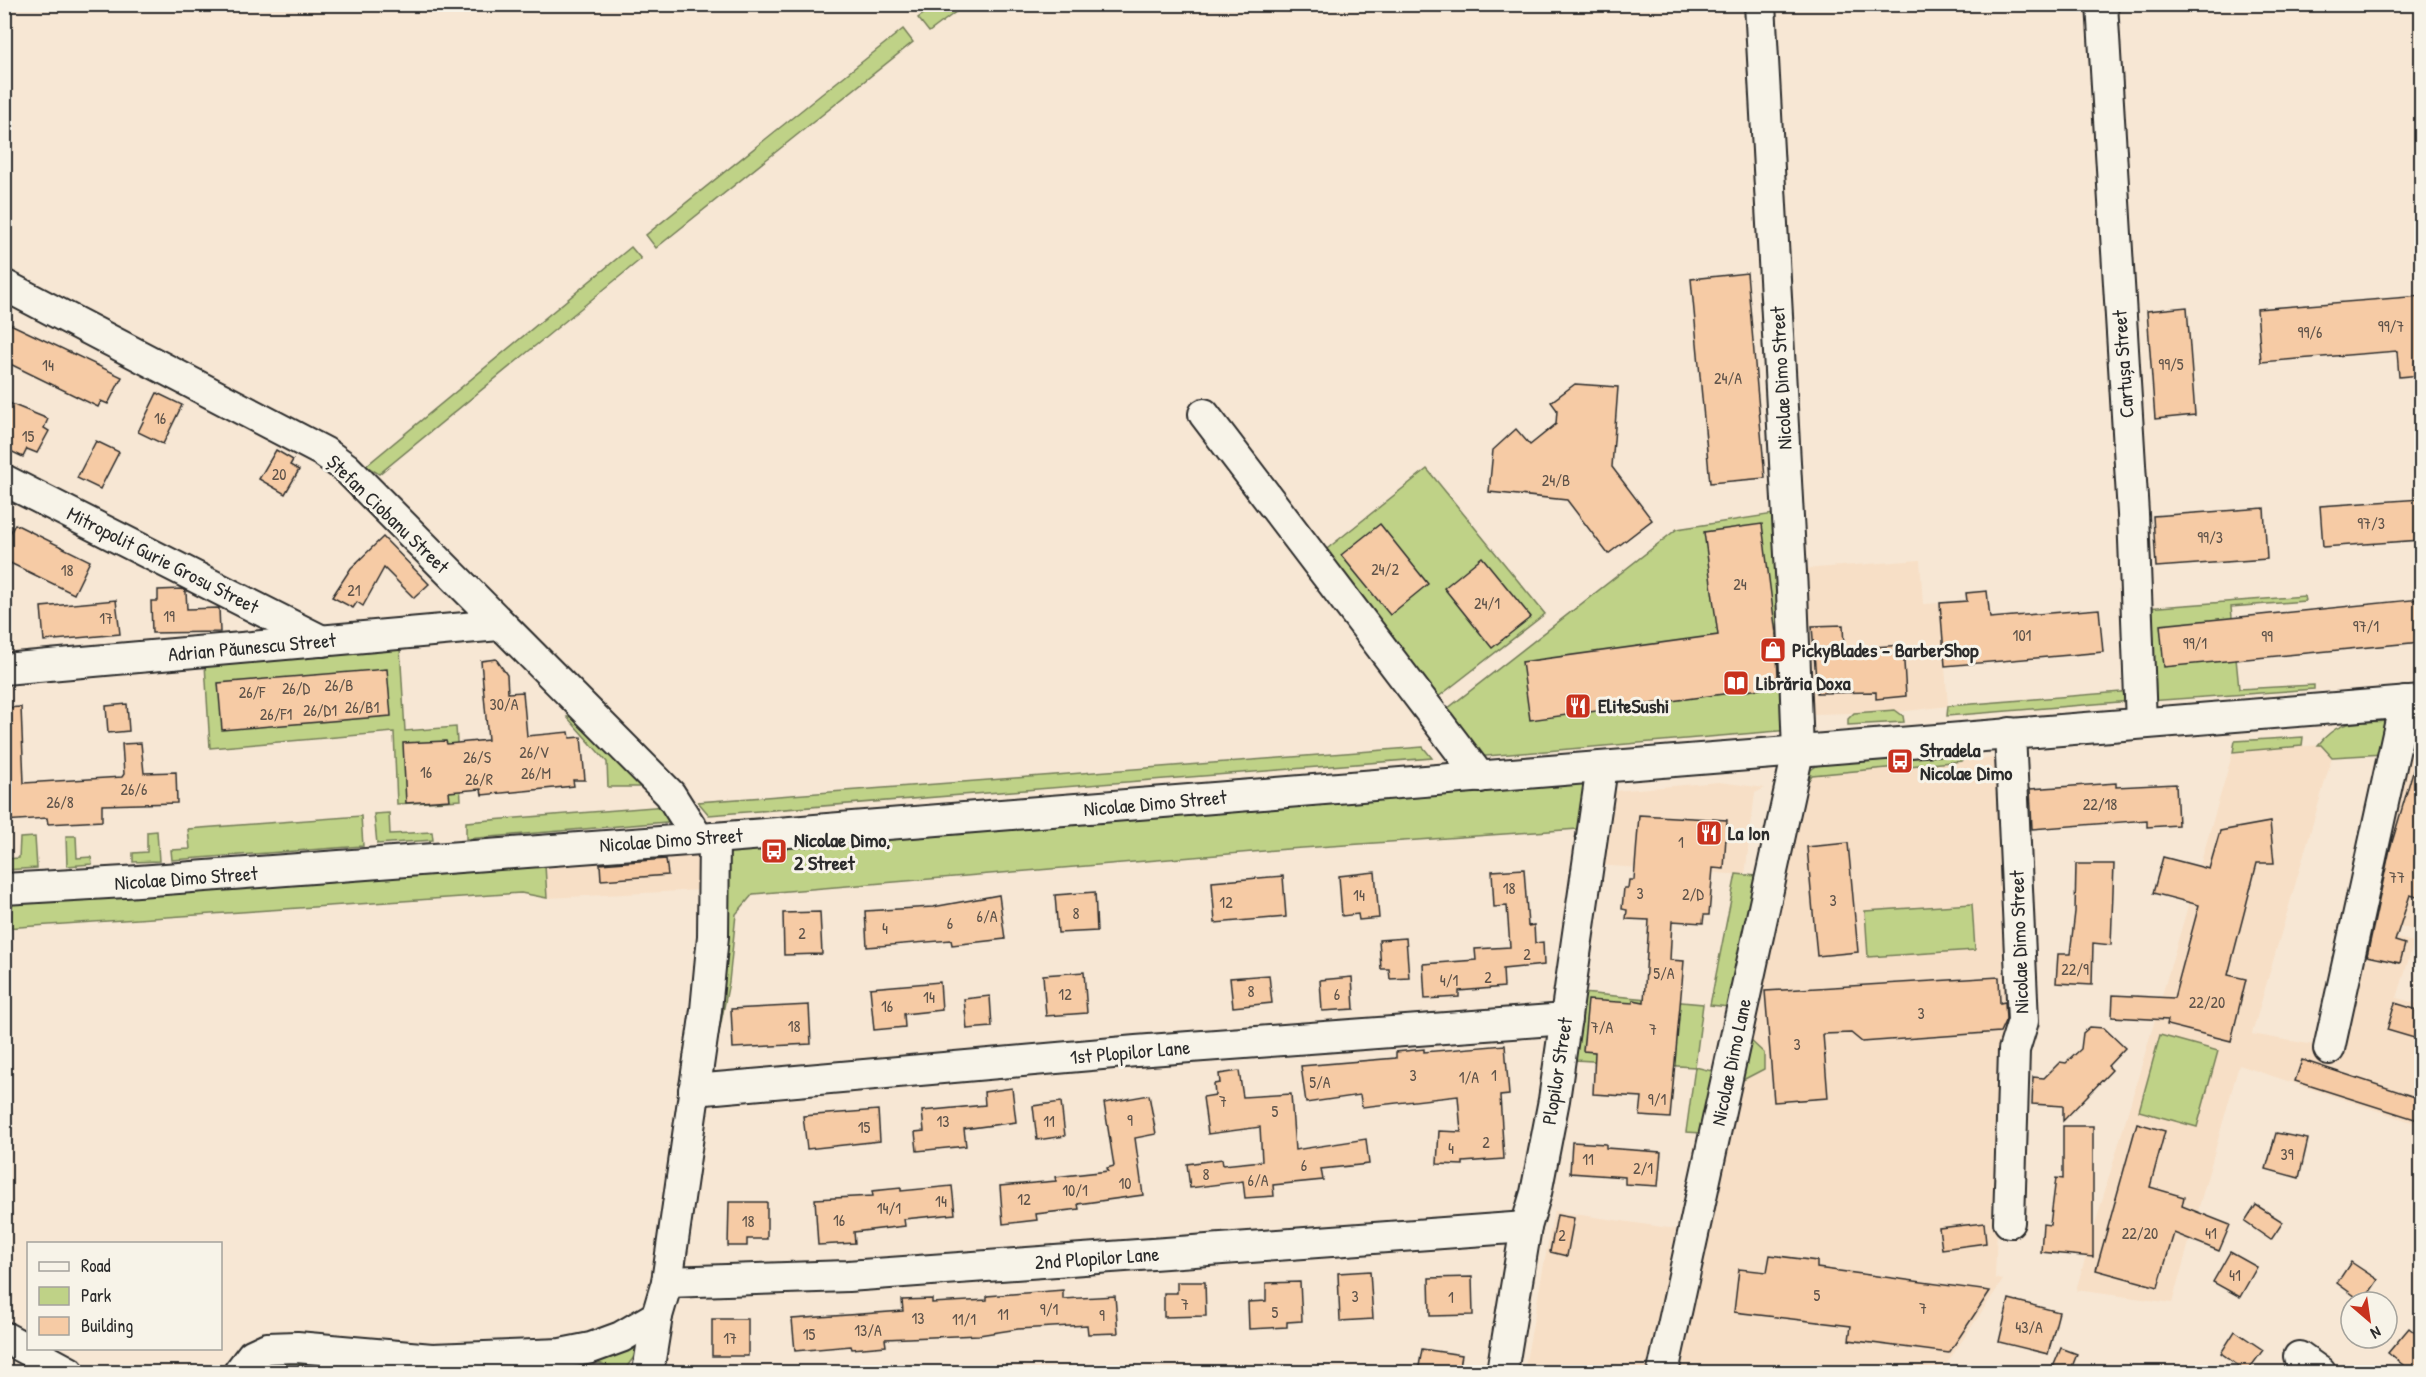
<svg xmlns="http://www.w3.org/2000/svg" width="2426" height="1377" font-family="'Patrick Hand',sans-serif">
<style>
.built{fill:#f7dfc6}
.green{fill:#bfd287;stroke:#757e59;stroke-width:1.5}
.building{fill:#f6cba5;stroke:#2b2b2b;stroke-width:1.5}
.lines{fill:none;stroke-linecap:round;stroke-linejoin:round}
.minor-casing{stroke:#2b2b2b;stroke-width:34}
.minor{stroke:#f7f3e8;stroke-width:30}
.labels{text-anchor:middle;stroke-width:6;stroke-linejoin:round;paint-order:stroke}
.number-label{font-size:16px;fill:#5e534a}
.street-label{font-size:20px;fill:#2b2b2b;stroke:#f7f3e8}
.poi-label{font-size:20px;font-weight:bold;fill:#2b2b2b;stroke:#f7f3e8;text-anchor:start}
</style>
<rect width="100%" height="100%" fill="#f7e7d4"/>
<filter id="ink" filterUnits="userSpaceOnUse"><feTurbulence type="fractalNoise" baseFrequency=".0167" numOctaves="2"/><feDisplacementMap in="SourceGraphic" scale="12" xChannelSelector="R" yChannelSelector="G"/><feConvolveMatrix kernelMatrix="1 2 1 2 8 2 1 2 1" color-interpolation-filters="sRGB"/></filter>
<g filter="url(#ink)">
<g class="built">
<path d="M1920,560L1923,604L1940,603L1948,706L1899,712L1813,714L1803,569Z"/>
<path d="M2321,745L2332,757L2252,1034L2336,1049L2364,931L2414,942L2397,998L2421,1005V1125L2239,1065L2172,1303L2076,1290L2233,752Z"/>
<path d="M2421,752V918L2417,931L2363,916L2399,753Z"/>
<path d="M1993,758L1999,764L2012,1020L2005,1031L1995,1278L2003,1280L1941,1372H1681L1705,1236L1802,790L1812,775Z"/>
<path d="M1719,782L1765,788L1755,793L1745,875L1596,865L1603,792Z"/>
<path d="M699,850L701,890L547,898L545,859Z"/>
<path d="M1554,1211L1676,1229L1648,1372H1524Z"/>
</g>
<g class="green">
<path d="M936,5L937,4L965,5L929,32L918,18Z"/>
<path d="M903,29L913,42L656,248L646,235Z"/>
<path d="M631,247L641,259L379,474L366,466Z"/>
<path d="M1427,469L1545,614L1433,701L1318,556Z"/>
<path d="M1780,513L1790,730L1475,757L1442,713L1677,529Z"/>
<path d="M2304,596L2305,601L2231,607L2239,689L2314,685V689L2149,701L2146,608Z"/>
<path d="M400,648L405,731L456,727L461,800L397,804L394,732L210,748L205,664Z"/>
<path d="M2133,691L2131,701L1947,716L1948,706Z"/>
<path d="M1895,710L1903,716L1904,722L1848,725V719L1854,713Z"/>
<path d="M579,715L648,787H608L607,762L567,717Z"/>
<path d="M2389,721L2384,754L2332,757L2321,745H2318C2340,718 2356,723 2389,721Z"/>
<path d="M2303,737L2302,746L2233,752L2235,741Z"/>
<path d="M1423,747L1432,758L709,815L698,802Z"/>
<path d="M1962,754V761L1812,775L1802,790L1809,771L1818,765Z"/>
<path d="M1585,783L1578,829L1288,849L753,894L736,914L729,982L712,1068L717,980L729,852Z"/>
<path d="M666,806L678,821L466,839V822Z"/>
<path d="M389,813L390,834L432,832L433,840L377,844L374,814Z"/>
<path d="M361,816L363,846L172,860L171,850L190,849L188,829Z"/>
<path d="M157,831L159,861L133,862V853L147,852V832Z"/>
<path d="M66,836H76L77,858L91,857L92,864L67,866Z"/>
<path d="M35,837L37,868L5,870V859L19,858L20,838Z"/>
<path d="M545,865L547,898L521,893L5,928V902Z"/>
<path d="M1736,874L1756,876L1729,1007L1710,1005Z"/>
<path d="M1972,904L1975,950L1868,957L1865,911Z"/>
<path d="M1582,993L1703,1004L1695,1067L1716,1072L1702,1133L1686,1132L1695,1067L1575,1060Z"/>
<path d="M2160,1035L2218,1051L2197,1127L2139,1111Z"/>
<path d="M1748,1038L1764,1053V1069L1739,1082Z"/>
<path d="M647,1339L623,1372H611L612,1367L595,1362L565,1370L566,1361Z"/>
<path d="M257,1358L456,1372H303Z"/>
</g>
<g class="building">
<path d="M1747,273L1765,478L1710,483L1691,279Z"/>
<path d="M2421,296V375L2399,377L2397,351L2261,362L2257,309Z"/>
<path d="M2187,307L2195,415L2155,419L2147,311Z"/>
<path d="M4,321L122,377L108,404L101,401L98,407L4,361Z"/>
<path d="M1575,384L1618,387L1612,467L1652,520L1608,554L1567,500L1489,492L1493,450L1516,429L1530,445L1556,424L1557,410L1551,402Z"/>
<path d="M157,393L182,405L163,444L138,432Z"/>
<path d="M4,401L48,419L44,428L49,431L37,453L27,449L23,457L4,448Z"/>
<path d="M96,441L119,452L100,489L77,478Z"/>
<path d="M276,450L293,460L290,465L299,470L285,494L259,479Z"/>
<path d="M2421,499V540L2323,547L2320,506Z"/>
<path d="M2264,508L2267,559L2156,567L2153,516Z"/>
<path d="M15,524L90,561L74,594L4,560V545Z"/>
<path d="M1380,524L1428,584L1390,615L1341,555Z"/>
<path d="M1762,524L1776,634L1778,676L1768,688L1530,720L1522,662L1718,635L1704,532Z"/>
<path d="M383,537L429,584L414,598L384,568L363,606L357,602L353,608L332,597L351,568Z"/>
<path d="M1482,557L1531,617L1492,648L1444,588Z"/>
<path d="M182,589L186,592L187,609L219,608L220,632L152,633L151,601H158V590Z"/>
<path d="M1987,591L1990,618L2099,609L2103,652L1945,666L1940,603L1967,601L1966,593Z"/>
<path d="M2421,599V642L2164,667L2160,625Z"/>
<path d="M116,600L120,634L44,641L41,607Z"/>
<path d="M1843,625L1844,649L1903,645L1906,696L1876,699V692L1817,693L1812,626Z"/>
<path d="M496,659L507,675L508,693L523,692L527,736L569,732L570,738L581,737L585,780H573L574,786L482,795L481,789L449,792L450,800L406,803L403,743L446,741L447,744L488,740L481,661Z"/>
<path d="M387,669L391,716L222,730L218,683Z"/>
<path d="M127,704L129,731L108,733L106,706Z"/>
<path d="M21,707L24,783L122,777L124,774L122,744L141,743L144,773L176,772L177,803L102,805V821L48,824L47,818L4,821V708Z"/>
<path d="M2416,761L2421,762V898L2410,895L2395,941L2405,944L2400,963L2367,956L2390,849Z"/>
<path d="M2116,783V787L2176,784L2178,825L2147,827V820L2032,829L2030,789Z"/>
<path d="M1639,815L1727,820L1724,869L1713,868L1709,915H1704L1703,923L1672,921L1670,960L1684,961L1670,1118L1640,1116L1642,1097L1593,1094L1595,1052L1583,1051L1588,1000L1633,1003V1000L1644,1002L1649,920L1626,919L1627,910L1622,909L1624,888H1628L1629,880H1634Z"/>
<path d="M2270,822L2274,863H2257L2228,975L2246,979L2231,1041L2167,1025L2168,1020L2112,1017L2113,995L2174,998L2199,905L2153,893L2163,857L2209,869L2220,831Z"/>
<path d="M1848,843L1858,952L1817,956L1807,847Z"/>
<path d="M666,859L668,875L601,880L600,864Z"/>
<path d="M2076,864H2114L2111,945L2093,943L2092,985L2056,983L2058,954H2070L2075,912Z"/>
<path d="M1524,869L1528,926L1534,925L1535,943L1543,942L1544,965L1503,969L1504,987L1459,991V997L1425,999L1423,964L1476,960L1475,949L1510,947L1507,906L1494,907L1492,871Z"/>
<path d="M1375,872L1379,918L1359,920L1358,914L1342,916L1339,876Z"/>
<path d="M1283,876L1286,917L1215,923L1212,882Z"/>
<path d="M1095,892L1097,931L1058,933L1055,895Z"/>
<path d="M999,895L1005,939L952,945L951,940L867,947L865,911L933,907Z"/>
<path d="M820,912L822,954L784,955L783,913Z"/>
<path d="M1406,938L1409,978L1390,979L1389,969H1381L1379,940Z"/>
<path d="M1084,972L1087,1013L1046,1016L1043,975Z"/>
<path d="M1269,975L1272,1003L1233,1007L1230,978Z"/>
<path d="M1352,977L1354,1009L1322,1011L1320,980Z"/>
<path d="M1999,977L2000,1003L2005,1002L2006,1019L2000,1032L1862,1042L1851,1033L1823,1034L1828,1098L1774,1102L1765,991Z"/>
<path d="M940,982L942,1010L904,1014L905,1027L874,1030L870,988Z"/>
<path d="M990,996L992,1027L967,1029L964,999Z"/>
<path d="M2395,1003L2421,1011V1040L2387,1030Z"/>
<path d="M809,1005L811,1044L733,1048L731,1009Z"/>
<path d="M2090,1027L2104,1028L2125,1048L2108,1066L2112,1070L2063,1121V1106L2032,1104L2033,1077L2044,1078L2060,1062L2066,1063L2081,1049L2083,1033Z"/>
<path d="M1505,1045L1509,1095L1500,1096L1504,1159L1463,1162V1165L1437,1164L1439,1131L1461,1132L1458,1096L1362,1107L1360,1095L1306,1103L1301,1066L1396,1058V1052L1424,1049V1052Z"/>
<path d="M2302,1060L2421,1099V1121L2295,1081Z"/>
<path d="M1239,1071L1243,1097L1291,1094L1295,1150L1366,1139L1369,1164L1321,1169L1323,1180L1273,1185L1274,1196L1245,1198L1243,1181L1190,1188L1187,1164L1222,1159L1223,1165L1262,1161L1260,1127L1208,1134L1203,1097L1215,1095L1214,1084L1220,1083L1219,1074Z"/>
<path d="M1012,1088L1016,1122L964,1129L966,1146L917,1151L915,1132L924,1131L922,1111L985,1105L984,1092Z"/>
<path d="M1149,1095L1156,1134L1135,1138L1143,1195L1078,1204L1079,1209L1036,1214L1037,1220L1003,1224L1000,1186L1056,1181L1055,1177L1108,1171L1107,1168L1114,1166L1104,1103Z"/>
<path d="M1061,1102L1065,1136L1037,1140L1033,1106Z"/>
<path d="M878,1110L880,1141L807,1149L803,1116Z"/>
<path d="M2137,1123L2165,1131L2150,1187L2184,1197L2182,1206L2230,1225L2219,1251L2174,1233L2158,1287L2096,1270Z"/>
<path d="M2063,1126H2093V1257L2041,1252L2043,1224L2050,1225L2056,1178L2063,1179Z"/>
<path d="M2276,1133L2308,1139L2299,1178L2266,1169Z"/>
<path d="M1572,1142L1606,1144V1148L1661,1152L1658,1186L1625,1184V1177L1570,1173Z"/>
<path d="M952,1186L955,1214L904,1219L905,1226L854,1232L855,1243L818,1245L815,1199L873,1196L872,1191L901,1188V1191Z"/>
<path d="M729,1202H767V1239H747V1246H728Z"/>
<path d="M2256,1205L2283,1222L2271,1240L2245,1222Z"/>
<path d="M1557,1215L1574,1218L1567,1256L1550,1252Z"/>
<path d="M1984,1223L1986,1243L1942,1249L1939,1228Z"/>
<path d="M2230,1252L2257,1267L2240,1297L2213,1282Z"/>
<path d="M1770,1255L1817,1261V1268L1990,1291L1949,1353L1849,1340L1851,1326L1734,1312L1739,1269L1767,1272Z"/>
<path d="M2351,1262L2378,1280L2363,1302L2337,1283Z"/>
<path d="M1370,1271L1373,1319L1340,1321L1338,1273Z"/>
<path d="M1472,1277L1473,1315L1430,1316L1429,1278Z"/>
<path d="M1177,1282H1205L1206,1316L1164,1317V1293H1177Z"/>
<path d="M1300,1282L1302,1321L1287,1322V1327L1249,1329L1248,1302L1266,1301V1283Z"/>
<path d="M1063,1290V1299L1115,1296L1118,1333L1088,1334L1087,1325L1018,1329L979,1335L885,1339L886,1346L852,1349L851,1346L795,1351L792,1319L903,1311L902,1300L932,1299V1303L987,1300V1296Z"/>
<path d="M2009,1299L2059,1312L2048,1354L1999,1342Z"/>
<rect x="712" y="1319" width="36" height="37"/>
<path d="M2409,1328L2421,1338V1360L2412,1372L2388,1353Z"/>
<path d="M2235,1331L2263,1350L2247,1372L2221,1353Z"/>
<path d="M2061,1348L2077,1354L2070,1372H2051Z"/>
<path d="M1422,1349L1462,1355L1459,1372H1418Z"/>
</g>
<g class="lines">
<defs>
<g id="minor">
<path d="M2102,4L2133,514L2141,723"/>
<path d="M4,285L324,452L346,468L670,794L698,838"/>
<path d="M1204,414L1480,777"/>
<path d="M4,480L322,641"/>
<path d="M4,669L499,625"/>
<path d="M4,889L125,882L714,838L2422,701"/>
<path d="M2329,1049L2405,702"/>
<path d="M694,1090L1136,1051L1566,1019"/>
<path d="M2009,1222L2014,1050L2023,1021L2010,733"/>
<path d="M667,1282L848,1276L1526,1227"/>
<path d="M4,1337L69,1372"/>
<path d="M2299,1357L2320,1372"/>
<path d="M239,1372L252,1355L267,1348L297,1347L432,1359L561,1354L591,1348L621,1337L657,1316"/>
<path d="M648,1372L657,1316L667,1282L706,1010L713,936L714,838"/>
<path d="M1502,1372L1526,1227L1536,1193L1554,1100L1602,767"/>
<path d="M1663,1372L1798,752L1792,591L1760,4"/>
</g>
</defs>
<use href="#minor" class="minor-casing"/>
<use href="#minor" class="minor"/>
</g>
</g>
<defs>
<symbol id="shop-square" viewBox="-11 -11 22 22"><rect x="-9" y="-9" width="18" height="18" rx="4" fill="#c8321e" stroke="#f7f3e8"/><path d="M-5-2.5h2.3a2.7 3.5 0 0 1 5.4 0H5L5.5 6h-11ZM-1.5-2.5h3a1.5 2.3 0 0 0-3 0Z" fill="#fff"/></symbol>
<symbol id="library-square" viewBox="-11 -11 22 22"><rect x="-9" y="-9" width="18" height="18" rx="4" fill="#c8321e" stroke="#f7f3e8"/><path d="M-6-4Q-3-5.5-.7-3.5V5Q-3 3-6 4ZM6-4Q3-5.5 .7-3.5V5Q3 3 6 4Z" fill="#fff"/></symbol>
<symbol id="restaurant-square" viewBox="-11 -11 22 22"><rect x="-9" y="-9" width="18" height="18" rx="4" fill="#c8321e" stroke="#f7f3e8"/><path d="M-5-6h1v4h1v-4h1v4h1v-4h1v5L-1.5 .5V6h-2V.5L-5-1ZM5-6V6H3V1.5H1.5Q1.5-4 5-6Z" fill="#fff"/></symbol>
<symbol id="bus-square" viewBox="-11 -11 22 22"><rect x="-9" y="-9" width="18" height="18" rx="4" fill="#c8321e" stroke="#f7f3e8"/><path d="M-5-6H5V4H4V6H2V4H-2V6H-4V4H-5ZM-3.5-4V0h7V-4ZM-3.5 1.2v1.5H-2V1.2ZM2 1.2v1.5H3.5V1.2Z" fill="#fff"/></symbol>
</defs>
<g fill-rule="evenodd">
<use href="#shop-square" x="1758" y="635" width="30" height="30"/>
<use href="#library-square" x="1721" y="668" width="30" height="30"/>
<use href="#restaurant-square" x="1563" y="691" width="30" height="30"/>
<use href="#bus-square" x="1885" y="746" width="30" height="30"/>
<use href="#restaurant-square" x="1694" y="818" width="30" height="30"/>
<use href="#bus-square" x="759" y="836" width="30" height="30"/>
</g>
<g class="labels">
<g class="number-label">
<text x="2391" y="332">99/7</text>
<text x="2310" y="338">99/6</text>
<text x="2171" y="370">99/5</text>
<text x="48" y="371">14</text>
<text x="1728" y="384">24/A</text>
<text x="160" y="424">16</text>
<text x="28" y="442">15</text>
<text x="279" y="480">20</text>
<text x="1556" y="486">24/B</text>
<text x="2371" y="529">97/3</text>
<text x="2210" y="543">99/3</text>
<text x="1385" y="575">24/2</text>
<text x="67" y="576">18</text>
<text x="1740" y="590">24</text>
<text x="354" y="596">21</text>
<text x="1487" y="609">24/1</text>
<text x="169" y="622">19</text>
<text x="106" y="624">17</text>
<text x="2366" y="632">97/1</text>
<text x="2022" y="641">101</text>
<text x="2267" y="642">99</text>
<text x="2195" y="649">99/1</text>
<text x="339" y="691">26/B</text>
<text x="296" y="694">26/D</text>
<text x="252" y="698">26/F</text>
<text x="504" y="710">30/A</text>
<text x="362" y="713">26/B1</text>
<text x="320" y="716">26/D1</text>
<text x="276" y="720">26/F1</text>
<text x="534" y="758">26/V</text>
<text x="477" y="763">26/S</text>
<text x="426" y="778">16</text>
<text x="536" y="779">26/M</text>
<text x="479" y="785">26/R</text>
<text x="134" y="795">26/6</text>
<text x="60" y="808">26/8</text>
<text x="2100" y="810">22/18</text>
<text x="1681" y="848">1</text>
<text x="2397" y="883">77</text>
<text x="1509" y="894">18</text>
<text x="1640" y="899">3</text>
<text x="1693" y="900">2/D</text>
<text x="1359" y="901">14</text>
<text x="1833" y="906">3</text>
<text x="1226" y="908">12</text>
<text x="1076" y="919">8</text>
<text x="987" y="922">6/A</text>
<text x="950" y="929">6</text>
<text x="885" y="934">4</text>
<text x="802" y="939">2</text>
<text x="1527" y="960">2</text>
<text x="2075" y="975">22/9</text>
<text x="1664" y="979">5/A</text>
<text x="1488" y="983">2</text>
<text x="1449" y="986">4/1</text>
<text x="1251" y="997">8</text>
<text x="1065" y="1000">12</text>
<text x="1337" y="1000">6</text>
<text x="929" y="1003">14</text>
<text x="2207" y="1008">22/20</text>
<text x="887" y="1012">16</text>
<text x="1921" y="1019">3</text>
<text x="794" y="1032">18</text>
<text x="1602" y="1033">7/A</text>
<text x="1653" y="1035">7</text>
<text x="1797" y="1050">3</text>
<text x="1413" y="1081">3</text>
<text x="1494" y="1081">1</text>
<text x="1469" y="1083">1/A</text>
<text x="1320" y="1088">5/A</text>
<text x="1657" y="1105">9/1</text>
<text x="1223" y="1107">7</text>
<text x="1275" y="1117">5</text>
<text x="1130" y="1126">9</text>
<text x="943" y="1127">13</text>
<text x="1049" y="1127">11</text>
<text x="864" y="1133">15</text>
<text x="1486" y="1148">2</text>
<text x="1451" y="1154">4</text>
<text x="2287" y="1160">39</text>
<text x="1588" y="1165">11</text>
<text x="1304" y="1171">6</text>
<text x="1643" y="1174">2/1</text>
<text x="1206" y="1180">8</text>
<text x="1258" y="1186">6/A</text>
<text x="1125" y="1189">10</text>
<text x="1075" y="1196">10/1</text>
<text x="1024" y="1205">12</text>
<text x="941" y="1207">14</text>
<text x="889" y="1214">14/1</text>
<text x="839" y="1226">16</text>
<text x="748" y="1227">18</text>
<text x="2140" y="1239">22/20</text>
<text x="2211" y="1239">41</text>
<text x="1562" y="1241">2</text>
<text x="2235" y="1281">41</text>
<text x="1817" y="1301">5</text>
<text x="1355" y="1302">3</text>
<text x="1451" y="1303">1</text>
<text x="1185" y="1310">7</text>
<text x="1923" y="1314">7</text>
<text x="1049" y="1315">9/1</text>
<text x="1275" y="1318">5</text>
<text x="1003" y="1320">11</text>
<text x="1102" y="1321">9</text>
<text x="918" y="1324">13</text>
<text x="964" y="1325">11/1</text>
<text x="2029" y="1333">43/A</text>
<text x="868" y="1336">13/A</text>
<text x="809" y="1340">15</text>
<text x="730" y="1344">17</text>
</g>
<g class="street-label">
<text transform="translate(2123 364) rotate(-94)" y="7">Cartușa Street</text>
<text transform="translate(1781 378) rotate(-93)" y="7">Nicolae Dimo Street</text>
<text transform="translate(388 514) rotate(44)" y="7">Ștefan Ciobanu Street</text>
<text transform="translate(163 560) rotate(27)" y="7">Mitropolit Gurie Grosu Street</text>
<text transform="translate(252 647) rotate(-5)" y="7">Adrian Păunescu Street</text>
<text transform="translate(1155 803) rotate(-5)" y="7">Nicolae Dimo Street</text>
<text transform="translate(671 840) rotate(-4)" y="7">Nicolae Dimo Street</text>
<text transform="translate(186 878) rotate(-4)" y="7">Nicolae Dimo Street</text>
<text transform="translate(2019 942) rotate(-92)" y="7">Nicolae Dimo Street</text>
<text transform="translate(1130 1052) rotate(-5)" y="7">1st Plopilor Lane</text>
<text transform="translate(1731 1062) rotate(-78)" y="7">Nicolae Dimo Lane</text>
<text transform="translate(1557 1071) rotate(-81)" y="7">Plopilor Street</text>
<text transform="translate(1097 1258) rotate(-4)" y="7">2nd Plopilor Lane</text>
</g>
<g class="poi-label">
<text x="1792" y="657">PickyBlades - BarberShop</text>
<text x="1756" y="690">Librăria Doxa</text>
<text x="1598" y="713">EliteSushi</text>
<text x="1920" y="757">Stradela<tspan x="1920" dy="23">Nicolae Dimo</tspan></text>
<text x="1728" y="840">La Ion</text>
<text x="794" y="847">Nicolae Dimo,<tspan x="794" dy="23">2 Street</tspan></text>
</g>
</g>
<rect width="2426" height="1377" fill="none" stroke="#f7f3e8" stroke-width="24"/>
<rect x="12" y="12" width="2402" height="1353" fill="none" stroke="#2b2b2b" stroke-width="2" filter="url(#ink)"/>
<rect x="27" y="1242" width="195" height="108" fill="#f7f3e8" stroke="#a5a39c" stroke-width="1.5"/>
<rect x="39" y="1262" width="30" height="9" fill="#f7f3e8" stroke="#a5a39c" stroke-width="1.5"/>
<text x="81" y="1272" font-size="18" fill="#2b2b2b">Road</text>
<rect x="39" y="1287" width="30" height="18" fill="#bfd287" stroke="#a5a39c" stroke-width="1.5"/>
<text x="81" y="1302" font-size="18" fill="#2b2b2b">Park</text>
<rect x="39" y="1317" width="30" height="18" fill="#f6cba5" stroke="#a5a39c" stroke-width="1.5"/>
<text x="81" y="1332" font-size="18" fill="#2b2b2b">Building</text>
<g transform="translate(2369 1320) rotate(151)"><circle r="28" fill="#f7f3e8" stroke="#a5a39c" stroke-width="1.5"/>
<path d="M0-4.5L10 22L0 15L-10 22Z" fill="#c8321e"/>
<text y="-9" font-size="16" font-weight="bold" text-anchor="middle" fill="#2b2b2b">N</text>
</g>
</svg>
